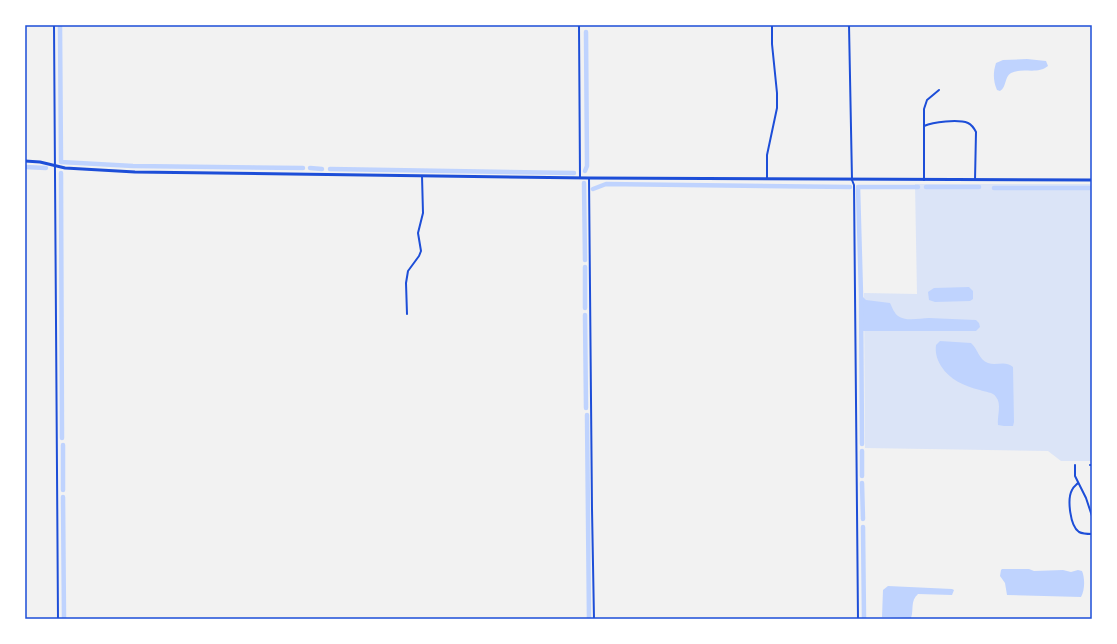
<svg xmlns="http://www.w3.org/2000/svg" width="1117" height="644" font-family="'Source Serif 4',serif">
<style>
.green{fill:#dbe4f7}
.water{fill:#bfd3fe}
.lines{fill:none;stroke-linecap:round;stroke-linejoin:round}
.canal{stroke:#bfd3fe;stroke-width:4.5}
.minor{stroke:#1d4ed8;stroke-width:2}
.tertiary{stroke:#1d4ed8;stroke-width:3}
.neatline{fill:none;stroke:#1d4ed8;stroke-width:1.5}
</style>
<rect width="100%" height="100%" fill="#f2f2f2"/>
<path class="green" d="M915,184H1092V461H1061L1048,451L865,448L864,293L917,294Z"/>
<g class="water">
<path d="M1027,59L1046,61L1048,66C1037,75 1023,67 1011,73C1004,77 1007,87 1000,91L997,90C993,81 993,72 996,63L1003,60Z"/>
<path d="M969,287L973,291V299L970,301L935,302L929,300L928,292L934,288Z"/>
<path d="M861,295L866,300L890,303C892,307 894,313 898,316C906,322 920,318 929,318C944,319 960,319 976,320L979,323L980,327L976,331H861Z"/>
<path d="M940,341L971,343C978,349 979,360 988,363C997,366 1005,360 1013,367L1014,422L1013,426H1004L998,425C997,416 1002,404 996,397C993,392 985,392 980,390C964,386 950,380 941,366C937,359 935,353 936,345Z"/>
<path d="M1002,569H1029L1034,571L1063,570L1071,572L1078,570L1082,571C1085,578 1085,590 1081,597L1007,595L1005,583L1000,576L1001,570Z"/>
<path d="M888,586L952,589L954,590L952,595L918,594C910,601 914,610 911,618L882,617L883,590Z"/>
</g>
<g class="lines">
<g class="canal">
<path d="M60,25L61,162L133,166L303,168"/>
<path d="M25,167L46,168"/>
<path d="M310,168L322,169"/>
<path d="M330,169L574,173"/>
<path d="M585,171L587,166L586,32"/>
<path d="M61,173L62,438"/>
<path d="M584,183L585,260"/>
<path d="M926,187H979"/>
<path d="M994,188H1092"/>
<path d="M593,189L606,184L850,187"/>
<path d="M585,267V308"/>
<path d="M585,315L586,408"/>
<path d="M587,415L589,619"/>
<path d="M862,444L861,295L858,187H918"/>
<path d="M63,445V490"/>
<path d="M862,451V476"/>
<path d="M862,483L863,519"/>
<path d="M63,497L64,619"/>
<path d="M863,527L864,619"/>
</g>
<g class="minor">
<path d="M54,25L58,619"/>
<path d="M579,25L580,178"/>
<path d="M849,25L852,180L854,185L858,619"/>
<path d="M924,126C933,122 958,119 968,123C972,125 974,128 976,132L975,180"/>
<path d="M589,178L592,509L594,619"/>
<path d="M767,178V155L777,108V93L772,44V25"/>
<path d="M924,180V109L927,100L939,90"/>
<path d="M407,314L406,283L408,271L419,256L421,251L418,233L423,213L422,176"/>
<path d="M1075,465V476L1086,498L1092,516"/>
<path d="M1090,465H1092"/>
<path d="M1078,483C1076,485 1073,487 1072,490C1067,499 1070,526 1079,532C1083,534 1088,534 1092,534"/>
</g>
<path class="tertiary" d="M25,161L40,162L65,168L135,172L589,178L1092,180"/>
</g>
<rect width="1117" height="644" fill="none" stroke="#ffffff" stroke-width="52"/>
<rect x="26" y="26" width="1065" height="592" class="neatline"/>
</svg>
